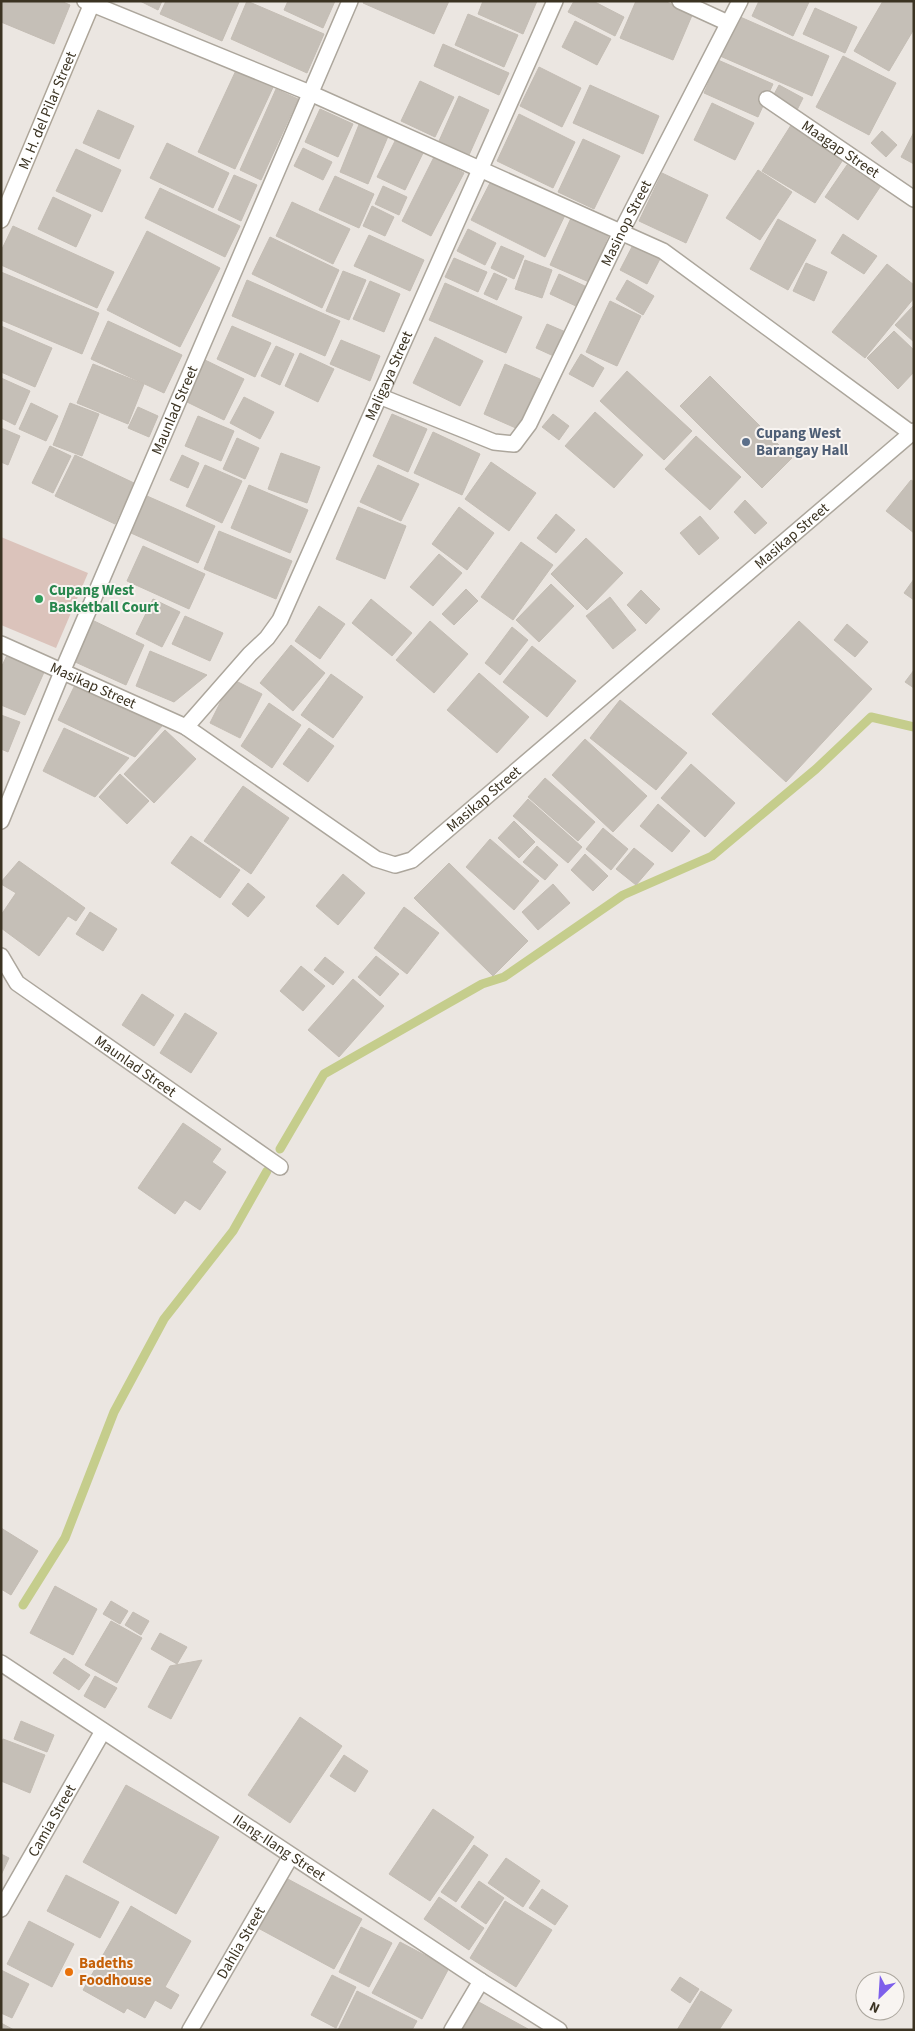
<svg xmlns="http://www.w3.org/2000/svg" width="915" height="2031" font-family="'Source Sans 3',sans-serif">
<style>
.green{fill:#dbc3bb}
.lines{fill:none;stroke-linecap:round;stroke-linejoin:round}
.stream{stroke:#c5cd8c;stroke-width:9}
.building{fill:#c5bfb7;stroke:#c4bdb4}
.street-casing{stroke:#aca69c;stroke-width:18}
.secondary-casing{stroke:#ada598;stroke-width:18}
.street{stroke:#fff;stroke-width:15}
.secondary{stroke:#fff;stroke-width:15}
.service-dot{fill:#5c6f8a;stroke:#f8f4f1;stroke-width:2}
.leisure-dot{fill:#2e9e5b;stroke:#f8f4f1;stroke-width:2}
.food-dot{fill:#e8710a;stroke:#f8f4f1;stroke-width:2}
.labels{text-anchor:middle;stroke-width:4;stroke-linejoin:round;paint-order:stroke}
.street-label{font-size:15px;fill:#3b3322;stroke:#f8f4f1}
.service-label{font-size:15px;font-weight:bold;fill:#4e5e75;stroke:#f8f4f1;text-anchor:start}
.leisure-label{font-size:15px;font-weight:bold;fill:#27864d;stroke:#f8f4f1;text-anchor:start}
.food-label{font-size:15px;font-weight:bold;fill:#c56008;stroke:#f8f4f1;text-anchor:start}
</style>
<rect width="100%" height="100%" fill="#ebe6e1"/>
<path class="green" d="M1,537L88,573L56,648L1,625Z"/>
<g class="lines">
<g class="stream">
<path d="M280,1149L324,1074L482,984L504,977L623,895L712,856L816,769L871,717L914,727"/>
<path d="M23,1605L65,1538L114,1412L164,1319L233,1231L267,1171"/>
</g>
</g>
<g class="building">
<path d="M1,1H61L70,5L54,44L1,22Z"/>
<path d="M140,1H162L158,10Z"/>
<path d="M166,1H237L239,2L222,41L160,14Z"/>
<path d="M247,1L324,34L307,73L231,39Z"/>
<path d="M288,1H335L323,28L284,10Z"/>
<path d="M364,1H449L434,34L363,3Z"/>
<path d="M483,1H537L523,34L478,14Z"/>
<path d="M574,1H593L624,17L615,36L568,12Z"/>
<path d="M636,1H664L693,13L673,60L620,38Z"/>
<path d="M759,1H807L809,2L793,36L752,16Z"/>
<path d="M883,1H914V29L889,71L854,51Z"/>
<path d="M815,8L857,27L845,53L803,34Z"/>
<path d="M468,14L518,35L504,67L455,45Z"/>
<path d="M738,16L829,56L812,96L720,56Z"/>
<path d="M575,21L611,39L597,65L562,47Z"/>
<path d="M443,44L509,73L499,95L434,66Z"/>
<path d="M843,56L896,83L869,135L816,107Z"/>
<path d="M718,60L773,84L758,117L704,93Z"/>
<path d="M238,66L275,83L235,169L198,152Z"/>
<path d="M539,67L581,88L562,127L520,106Z"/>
<path d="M420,81L454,97L435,137L401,121Z"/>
<path d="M590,85L659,116L643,154L573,123Z"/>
<path d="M779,85L803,98L796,112L771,100Z"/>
<path d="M276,89L298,99L261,180L240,170Z"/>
<path d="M459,96L489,110L469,155L439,141Z"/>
<path d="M712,103L754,123L735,160L694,140Z"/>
<path d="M320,109L353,124L338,157L305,142Z"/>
<path d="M98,110L134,126L119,159L83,143Z"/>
<path d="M519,114L575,142L553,188L497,161Z"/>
<path d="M360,122L389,134L368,184L340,172Z"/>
<path d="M793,122L846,155L815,203L762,171Z"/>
<path d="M882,131L897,145L886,157L871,143Z"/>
<path d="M914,132V164L901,157Z"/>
<path d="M397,137L424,151L405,190L377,177Z"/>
<path d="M583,139L620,156L594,209L558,192Z"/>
<path d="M167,143L229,173L213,208L150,178Z"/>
<path d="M303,148L332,162L323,180L294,166Z"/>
<path d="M76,149L121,170L102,212L56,191Z"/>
<path d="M434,157L464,173L431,236L402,221Z"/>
<path d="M847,165L880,187L858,220L825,197Z"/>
<path d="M758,170L792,192L760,240L726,218Z"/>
<path d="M662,173L708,195L686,243L639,221Z"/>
<path d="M234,175L257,185L241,221L218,210Z"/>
<path d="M335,176L374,194L359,228L319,210Z"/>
<path d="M493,177L566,213L545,257L471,220Z"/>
<path d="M383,186L407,197L399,215L375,204Z"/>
<path d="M160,188L240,226L225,257L145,218Z"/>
<path d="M53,197L91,215L76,247L38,229Z"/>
<path d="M292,202L350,229L333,264L276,236Z"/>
<path d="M372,206L394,217L385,236L363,226Z"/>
<path d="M571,218L609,234L589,282L550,265Z"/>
<path d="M778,219L816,240L788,290L750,269Z"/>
<path d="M13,226L114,272L97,308L1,265V251Z"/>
<path d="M468,229L496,243L485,265L457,251Z"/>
<path d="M147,231L220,268L180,347L107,310Z"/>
<path d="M843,234L877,256L864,274L831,253Z"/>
<path d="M369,235L424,260L410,291L354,266Z"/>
<path d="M270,237L339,270L322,308L252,274Z"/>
<path d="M634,243L661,257L647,284L620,270Z"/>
<path d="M501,246L524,256L514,279L491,268Z"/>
<path d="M454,258L487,272L478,292L445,277Z"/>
<path d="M525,260L552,270L542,298L515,289Z"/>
<path d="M806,263L827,272L814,301L793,291Z"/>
<path d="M887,264L914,285V298L865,358L832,332Z"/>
<path d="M343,271L366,280L349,320L326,311Z"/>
<path d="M1,272L99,313L82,354L1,320Z"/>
<path d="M494,273L507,279L497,300L484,294Z"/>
<path d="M559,274L587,287L578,307L550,294Z"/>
<path d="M247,280L340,321L325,356L232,316Z"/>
<path d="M627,280L654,296L643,315L616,299Z"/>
<path d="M370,281L400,294L384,332L353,319Z"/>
<path d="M445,283L522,317L506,353L429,320Z"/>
<path d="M610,301L641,316L617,366L586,352Z"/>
<path d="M914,305V342L895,325Z"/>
<path d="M108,321L182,355L164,393L91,359Z"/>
<path d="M547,324L568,333L558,358L536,348Z"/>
<path d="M1,326L52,348L35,387L1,372Z"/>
<path d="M232,326L271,343L255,377L217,359Z"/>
<path d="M894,331L914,350V372L898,389L867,358Z"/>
<path d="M435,337L483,361L460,406L413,383Z"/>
<path d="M341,340L380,356L370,381L330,364Z"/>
<path d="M276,346L294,354L280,385L261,376Z"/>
<path d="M300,353L334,369L318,402L285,386Z"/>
<path d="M581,354L604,368L593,387L569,374Z"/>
<path d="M205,360L244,379L224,420L185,401Z"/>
<path d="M93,364L144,384L128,424L77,403Z"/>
<path d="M505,364L540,379L518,429L484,414Z"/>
<path d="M627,371L692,431L664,460L600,401Z"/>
<path d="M710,376L792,458L762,488L680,406Z"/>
<path d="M1,378L30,391L15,425L1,418Z"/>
<path d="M244,397L274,412L260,439L230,423Z"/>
<path d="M31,403L58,416L46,441L19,429Z"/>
<path d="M70,403L99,414L82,456L53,445Z"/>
<path d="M138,407L158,416L149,437L128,428Z"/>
<path d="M595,412L643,455L614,488L565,446Z"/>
<path d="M392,414L427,429L408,472L373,456Z"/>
<path d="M553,414L569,426L559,440L542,427Z"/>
<path d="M198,416L234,431L221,461L185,446Z"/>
<path d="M1,428L20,436L8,465L1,462Z"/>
<path d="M433,432L480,454L462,495L414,473Z"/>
<path d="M696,436L741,477L710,510L665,469Z"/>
<path d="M237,438L259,448L245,479L223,469Z"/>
<path d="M50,446L71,456L53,493L32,483Z"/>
<path d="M281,453L320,467L307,503L268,489Z"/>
<path d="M75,455L134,483L115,524L55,496Z"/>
<path d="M182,455L199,463L188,488L170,480Z"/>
<path d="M491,462L536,493L509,531L465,499Z"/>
<path d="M205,465L242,481L222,523L186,506Z"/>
<path d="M378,465L419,484L401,521L360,502Z"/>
<path d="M911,480L914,482V533L886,511Z"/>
<path d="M249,485L308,510L290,553L231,528Z"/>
<path d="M147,496L215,526L198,563L131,533Z"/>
<path d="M745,500L767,523L755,534L734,512Z"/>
<path d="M358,507L406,526L385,579L336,559Z"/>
<path d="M459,507L494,533L467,570L432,544Z"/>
<path d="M556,514L575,530L556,553L537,538Z"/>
<path d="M700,516L719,538L699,555L680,533Z"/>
<path d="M219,531L292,561L276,599L204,569Z"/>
<path d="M586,538L623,573L587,610L551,574Z"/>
<path d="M521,542L553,565L513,620L481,597Z"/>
<path d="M143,546L205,574L189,609L127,581Z"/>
<path d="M439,554L462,573L433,606L410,587Z"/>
<path d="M914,579V600L904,593Z"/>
<path d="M551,584L574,606L539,642L516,620Z"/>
<path d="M466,589L478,601L454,625L442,614Z"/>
<path d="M641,590L660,609L646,624L627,605Z"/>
<path d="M610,597L636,630L613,649L586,616Z"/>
<path d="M153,599L180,612L162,647L136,634Z"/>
<path d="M371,599L412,633L392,656L352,623Z"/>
<path d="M319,606L345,624L320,659L295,641Z"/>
<path d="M185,616L223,633L210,661L172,644Z"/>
<path d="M92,620L144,645L126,685L73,661Z"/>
<path d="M430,621L468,654L434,693L396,660Z"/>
<path d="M799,621L872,689L786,782L712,714Z"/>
<path d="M847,624L868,642L855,657L834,640Z"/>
<path d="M512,627L528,640L500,675L485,663Z"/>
<path d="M291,645L325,673L293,711L260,683Z"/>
<path d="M532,646L576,681L547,717L503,682Z"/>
<path d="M150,651L207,675L174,702L136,686Z"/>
<path d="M8,653L45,670L25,715L1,705V668Z"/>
<path d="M914,670V688L905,682Z"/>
<path d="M479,673L529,717L497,753L447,710Z"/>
<path d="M331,674L363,697L333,738L301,715Z"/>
<path d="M232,679L262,694L240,738L210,723Z"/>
<path d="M74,687L162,726L135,757L58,720Z"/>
<path d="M620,700L687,753L656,790L590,738Z"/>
<path d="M269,703L301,725L272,768L241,746Z"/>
<path d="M1,715L20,722L8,752L1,749Z"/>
<path d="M64,728L129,758L95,797L43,771Z"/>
<path d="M309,728L334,746L308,782L283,764Z"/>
<path d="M165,730L196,759L154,803L124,774Z"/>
<path d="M585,739L647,796L613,832L552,775Z"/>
<path d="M691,764L735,803L705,837L661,798Z"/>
<path d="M120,774L149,801L127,824L99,797Z"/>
<path d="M545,778L595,822L578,841L528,797Z"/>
<path d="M243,786L289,818L251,874L204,841Z"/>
<path d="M528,799L582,847L568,863L513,816Z"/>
<path d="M658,804L690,831L672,852L640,826Z"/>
<path d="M514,821L535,842L519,858L498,838Z"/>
<path d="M603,828L628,849L611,870L586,849Z"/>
<path d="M191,836L240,870L220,898L171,863Z"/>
<path d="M490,839L539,881L514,910L466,867Z"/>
<path d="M537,846L558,865L545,880L523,862Z"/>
<path d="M634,848L654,864L636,885L616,869Z"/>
<path d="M585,854L608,876L593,891L571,870Z"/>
<path d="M19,861L85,908L76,921L68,916L39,956L1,928V915L16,893L1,884V882Z"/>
<path d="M449,863L528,941L493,976L414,898Z"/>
<path d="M343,874L365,893L338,925L316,906Z"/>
<path d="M248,883L265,897L248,917L232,904Z"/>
<path d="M553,884L570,903L538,930L522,912Z"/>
<path d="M404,907L439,933L407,974L374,948Z"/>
<path d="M90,912L117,929L103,951L76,934Z"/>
<path d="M376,956L399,974L380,996L358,977Z"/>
<path d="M325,957L344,972L333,985L314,970Z"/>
<path d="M301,966L325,986L303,1011L280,991Z"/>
<path d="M353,979L384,1006L339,1057L308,1030Z"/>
<path d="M142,994L174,1015L154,1046L122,1025Z"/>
<path d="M185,1013L217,1033L191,1073L160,1053Z"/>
<path d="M183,1123L221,1149L212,1162L226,1172L200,1210L185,1200L175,1214L138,1188Z"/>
<path d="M1,1528L38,1551L11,1595L1,1589Z"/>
<path d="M55,1586L97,1609L73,1655L30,1633Z"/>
<path d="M111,1601L128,1611L120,1624L103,1614Z"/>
<path d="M133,1612L149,1621L141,1635L125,1625Z"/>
<path d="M111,1621L142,1638L117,1683L85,1665Z"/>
<path d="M160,1633L187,1647L177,1664L151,1649Z"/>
<path d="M64,1658L90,1675L79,1690L53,1673Z"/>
<path d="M202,1660L171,1719L148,1707L170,1666Z"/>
<path d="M95,1676L117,1688L105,1708L84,1696Z"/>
<path d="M300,1717L342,1746L290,1823L248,1795Z"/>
<path d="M21,1721L54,1735L47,1752L14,1739Z"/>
<path d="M3,1739L45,1755L30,1793L1,1781V1744Z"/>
<path d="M344,1755L368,1771L355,1792L330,1776Z"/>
<path d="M126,1785L219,1837L176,1914L83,1862Z"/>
<path d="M433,1809L474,1837L430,1901L389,1874Z"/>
<path d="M474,1845L488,1855L456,1902L441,1892Z"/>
<path d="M1,1854L9,1858L1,1875Z"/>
<path d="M506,1858L540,1881L523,1907L488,1883Z"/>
<path d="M66,1875L119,1902L100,1938L47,1911Z"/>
<path d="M286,1878L362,1919L334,1969L258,1928Z"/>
<path d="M479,1881L504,1898L486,1924L461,1907Z"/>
<path d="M542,1889L568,1906L555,1925L529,1908Z"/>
<path d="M439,1897L484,1928L469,1950L424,1919Z"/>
<path d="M505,1901L552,1930L516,1987L470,1958Z"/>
<path d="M131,1906L191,1941L165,1987L179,1995L171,2009L155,2000L145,2018L127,2008L124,2013L83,1990Z"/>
<path d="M29,1921L74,1944L52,1987L7,1964Z"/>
<path d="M361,1927L392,1943L369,1987L339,1972Z"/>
<path d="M400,1942L449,1968L422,2019L372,1993Z"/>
<path d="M1,1970L29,1984L12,2018L1,2013Z"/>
<path d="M332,1975L356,1987L336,2028L311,2015Z"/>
<path d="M680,1977L699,1989L690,2003L671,1990Z"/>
<path d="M357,1991L417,2021L412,2030H338Z"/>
<path d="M701,1991L732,2010L719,2030H677Z"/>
<path d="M477,2001L528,2029L527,2030H462Z"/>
<path d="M1,2023L14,2030H1Z"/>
</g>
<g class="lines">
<defs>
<g id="street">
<path d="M85,1L310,93L663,251L911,433"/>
<path d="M680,1L728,23"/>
<path id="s1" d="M767,99L914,199"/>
<path id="s2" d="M379,396L494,442L514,444L529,424L621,232L740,1"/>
<path id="s3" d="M1,644L186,727L376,859L395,865L412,860L914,431"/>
<path id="s4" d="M186,727L250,654L267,638L280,620L555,1"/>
<path id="s5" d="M1,821L62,672L350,1"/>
<path id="s6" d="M1,956L17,983L280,1167"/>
<path id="s7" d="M1,1663L481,1981L559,2030"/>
<path id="s8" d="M1,1909L103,1731"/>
<path id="s9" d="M190,2030L291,1856"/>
<path d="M452,2030L481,1981"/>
</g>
<g id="secondary">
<path id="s10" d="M1,220L93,1"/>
</g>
</defs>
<use href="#street" class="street-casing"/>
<use href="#secondary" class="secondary-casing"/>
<use href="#street" class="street"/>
<use href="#secondary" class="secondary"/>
</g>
<circle class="service-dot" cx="746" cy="442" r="5"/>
<circle class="leisure-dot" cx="39" cy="599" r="5"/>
<circle class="food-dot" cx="69" cy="1972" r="5"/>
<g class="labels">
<g class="street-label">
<text dy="5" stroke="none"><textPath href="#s10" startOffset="119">M. H. del Pilar Street</textPath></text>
<text dy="5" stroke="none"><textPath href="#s1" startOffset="89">Maagap Street</textPath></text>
<text dy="5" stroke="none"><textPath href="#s2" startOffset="392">Masinop Street</textPath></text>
<text dy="5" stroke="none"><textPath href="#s4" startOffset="410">Maligaya Street</textPath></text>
<text dy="5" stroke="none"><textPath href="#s5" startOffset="446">Maunlad Street</textPath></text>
<text dy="5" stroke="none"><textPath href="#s3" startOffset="971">Masikap Street</textPath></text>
<text dy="5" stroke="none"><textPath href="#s3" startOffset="101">Masikap Street</textPath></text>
<text dy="5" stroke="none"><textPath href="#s3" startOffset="566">Masikap Street</textPath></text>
<text dy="5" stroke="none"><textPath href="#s6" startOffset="176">Maunlad Street</textPath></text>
<text dy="5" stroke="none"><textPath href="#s8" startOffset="102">Camia Street</textPath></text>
<text dy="5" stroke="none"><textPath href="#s7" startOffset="334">Ilang-Ilang Street</textPath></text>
<text dy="5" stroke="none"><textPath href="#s9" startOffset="101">Dahlia Street</textPath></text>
</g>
<g class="service-label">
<text x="756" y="438">Cupang West<tspan x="756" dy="17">Barangay Hall</tspan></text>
</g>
<g class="leisure-label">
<text x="49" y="595">Cupang West<tspan x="49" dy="17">Basketball Court</tspan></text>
</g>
<g class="food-label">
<text x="79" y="1968">Badeths<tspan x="79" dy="17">Foodhouse</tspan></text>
</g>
</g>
<rect width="915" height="2031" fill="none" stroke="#3b3322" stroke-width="5"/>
<g transform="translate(880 1996) rotate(205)"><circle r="24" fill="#f8f4f1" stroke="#aca79e"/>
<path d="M0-4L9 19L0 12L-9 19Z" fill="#7d5feb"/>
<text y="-8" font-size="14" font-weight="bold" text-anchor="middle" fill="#3b3322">N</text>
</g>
</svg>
